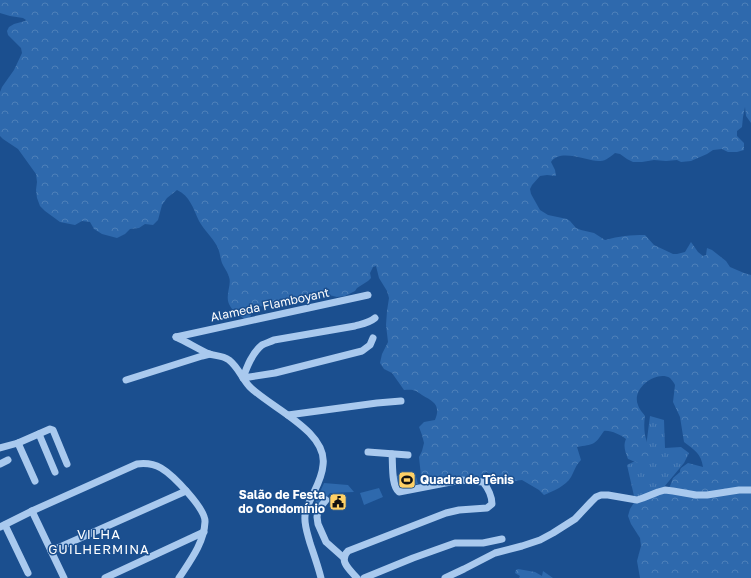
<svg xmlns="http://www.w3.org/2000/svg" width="751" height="578" font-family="'Golos Text',sans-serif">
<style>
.grass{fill:url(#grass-tufts)}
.forest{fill:url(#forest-crowns)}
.green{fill:#2e69ad}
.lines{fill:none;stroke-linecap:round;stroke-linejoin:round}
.minor{stroke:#a9c9ee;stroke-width:7}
.labels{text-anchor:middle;stroke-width:3;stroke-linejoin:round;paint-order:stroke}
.street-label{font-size:12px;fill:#fff;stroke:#1b4f8f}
.poi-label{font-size:12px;font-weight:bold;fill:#fff;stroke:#1b4f8f;text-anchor:start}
.neighbourhood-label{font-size:13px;letter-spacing:1px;fill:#fff;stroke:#1b4f8f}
</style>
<defs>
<pattern id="grass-tufts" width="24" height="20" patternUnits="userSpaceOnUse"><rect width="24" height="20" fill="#2e69ad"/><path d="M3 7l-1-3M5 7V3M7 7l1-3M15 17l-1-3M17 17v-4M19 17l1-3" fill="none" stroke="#4d80b9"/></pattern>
<pattern id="forest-crowns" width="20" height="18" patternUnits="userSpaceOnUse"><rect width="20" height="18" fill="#2e69ad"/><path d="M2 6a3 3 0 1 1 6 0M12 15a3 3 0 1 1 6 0" fill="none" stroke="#4d80b9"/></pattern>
</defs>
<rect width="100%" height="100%" fill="#1b4f8f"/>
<path class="grass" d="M650,416L664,420L665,448L681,447L689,453L684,463L664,487L643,496H634L627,465L637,460L646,447Z"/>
<g class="forest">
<path d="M0,0H751V123L746,116L745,107L743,117L742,127L737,131V136L744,143V150L737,152H728L722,149L713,150L707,154L691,161L681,162L677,160L666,161L654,160L642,162H633L627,159L620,154L615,153C611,156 605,162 599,161C587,161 560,148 551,162L555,170L556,176L547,175L540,176L532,185L530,189L531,194L540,210L548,215L567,219L570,221L576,228L581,230L594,233L605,240C619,236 631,235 645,235L654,245L673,254H677L685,252L691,242L698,252L703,256L706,255L707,248L712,250L726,261L730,267L744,273L751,275V578H640L637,561L641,546L640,538L631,524L628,516L630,509L635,501L667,489L670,486L673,478L680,472V470L681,468L688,463L703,467C701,453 694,450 684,442L680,417L673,402L675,385C674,383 672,380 670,378C656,370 631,389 638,405C639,409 643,413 645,416C644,422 644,429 645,435C646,440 653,459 647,462C641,465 633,461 628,459C625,451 623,446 626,439C621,435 610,430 604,431C594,446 594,444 577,447L581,460C575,466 575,470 571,477C566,486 553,491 544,495L539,490L522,480L514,481L509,486L506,483L495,482L487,472L485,473L482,479L449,480L436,477H426L421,476L419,457L422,451L424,443L422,435L419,427L424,422L435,420C441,405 434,402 422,395C416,390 413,389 404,390L392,373L384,369L380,363L382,354L388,342L386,325L387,311L389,298L387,291L379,278L376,266L373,267L370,273L371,278L368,281L357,288L355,291L345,296L337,297L325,294H318L275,309L270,307L258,306L257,308V313H252L250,317L246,320C240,316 232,311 229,304C225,294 232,285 229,277C228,272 224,268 222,263C220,257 220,252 217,246C212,237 204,230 199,221C193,208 190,196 177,190L167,198L162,205L158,220L153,225L145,224L139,228L130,229L125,234L117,238L102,234L94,229L90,222L82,221L75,225L60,222L45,211L40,206L37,198L36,190L37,182L36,174L18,149L3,139L0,136V92L2,87L14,70L22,53L21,48L8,35L7,31L9,27L14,24L25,21L26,20L23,18L10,16L0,13Z"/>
<path d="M518,569L535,572L542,576L543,571L553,578H519L520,576L515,573L516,570Z"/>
</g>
<g class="green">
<path d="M415,473L418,484L399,488L396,476Z"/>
<path d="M324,483L348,485L354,492L330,493L320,506L315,503Z"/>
<path d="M379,488L383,497L364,505L360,493Z"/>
</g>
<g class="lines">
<g class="minor">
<path d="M176,337C187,342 198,349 209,354C215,356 222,355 229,360C238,367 242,378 249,386C269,407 328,431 323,465C322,481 312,493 307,508C306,510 305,514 305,516C304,525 308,535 310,543C314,555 318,566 321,578"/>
<path d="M176,337L368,295"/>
<path d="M373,338L370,345L362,351L275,373L243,378C247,366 252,353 262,345C266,343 270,342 274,340L355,326C362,324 369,323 375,318"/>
<path d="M126,380L202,356L210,354"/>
<path d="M288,415L377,403L401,401"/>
<path d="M39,434L55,472"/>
<path d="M18,443L35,481"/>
<path d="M0,448L18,443L50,429L53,430L67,464"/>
<path d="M368,452L408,455"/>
<path d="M0,464L8,460"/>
<path d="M326,500L318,510L317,517L318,524L326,542L344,558"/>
<path d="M32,511L64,578"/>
<path d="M5,525L28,573"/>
<path d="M0,527L32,511L137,464C145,463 154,464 161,468C173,475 206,509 205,522C204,543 190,561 179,578"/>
<path d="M51,551L186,491"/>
<path d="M105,578L204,532"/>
<path d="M357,578C350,570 338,561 348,551L446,513L459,510L487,508L492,504C492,497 488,488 483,482L461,480L399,492C391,486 393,464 392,454"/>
<path d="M364,578L413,558L455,543H483L502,539"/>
<path d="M445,578L464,569L495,553L522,546L540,540L553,533L575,519L591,502L596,497L601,495H608L637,500L643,498L658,492L665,490L673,491L696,495H707L739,490H751"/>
</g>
</g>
<defs>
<symbol id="stadium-square" viewBox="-11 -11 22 22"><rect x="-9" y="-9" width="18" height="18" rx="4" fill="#ffd166" stroke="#1b4f8f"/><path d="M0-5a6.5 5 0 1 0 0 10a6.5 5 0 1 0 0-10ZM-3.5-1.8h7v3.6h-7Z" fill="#111"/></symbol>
<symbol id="civic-square" viewBox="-11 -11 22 22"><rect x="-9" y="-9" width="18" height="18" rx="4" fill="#ffd166" stroke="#1b4f8f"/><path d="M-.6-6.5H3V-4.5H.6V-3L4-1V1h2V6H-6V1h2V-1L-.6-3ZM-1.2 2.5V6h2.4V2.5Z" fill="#111"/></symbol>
</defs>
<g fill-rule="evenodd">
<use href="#stadium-square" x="397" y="470" width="20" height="20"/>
<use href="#civic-square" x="328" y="492" width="20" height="20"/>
</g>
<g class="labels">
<g class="street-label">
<text transform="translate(270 305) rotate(-12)" y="4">Alameda Flamboyant</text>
</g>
<g class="poi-label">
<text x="420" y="484">Quadra de Tênis</text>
<text x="325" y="499" text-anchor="end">Salão de Festa<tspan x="325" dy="14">do Condomínio</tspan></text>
</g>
<g class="neighbourhood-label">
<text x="99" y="539">VILHA<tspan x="99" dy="15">GUILHERMINA</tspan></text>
</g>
</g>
</svg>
